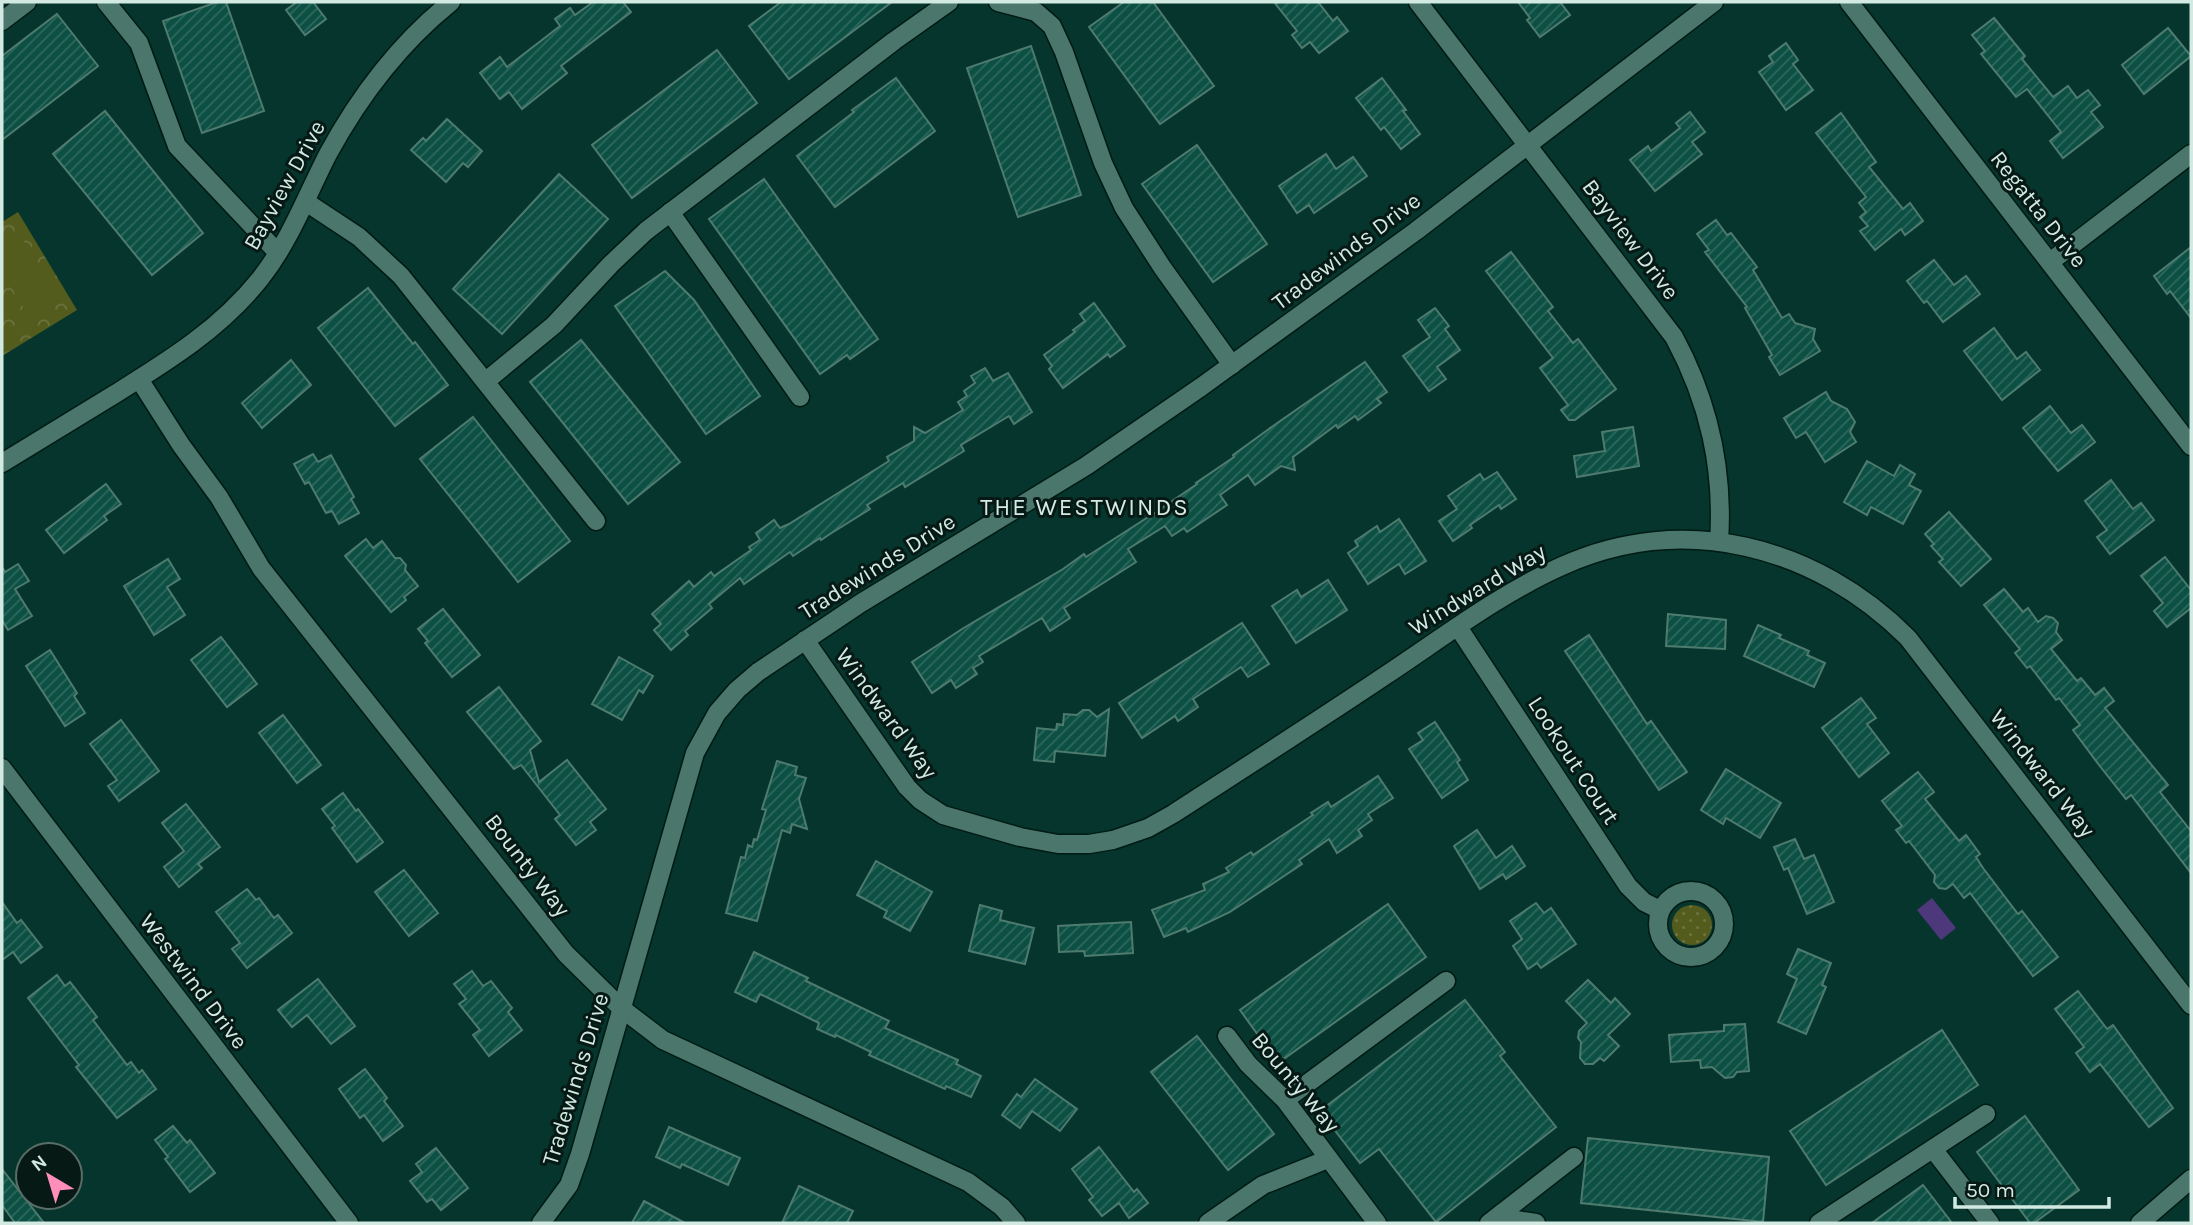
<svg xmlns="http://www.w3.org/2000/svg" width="2193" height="1225" font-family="Karla,sans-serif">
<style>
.grass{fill:url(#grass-dots)}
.park{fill:url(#park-crowns)}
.pitch{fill:#535b1d}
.water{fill:#4e387c}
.building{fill:url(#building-hatch);stroke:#4f7b6f;stroke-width:2}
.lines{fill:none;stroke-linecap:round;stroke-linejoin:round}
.street-casing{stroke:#001b14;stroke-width:21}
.street{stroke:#4a766b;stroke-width:18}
.labels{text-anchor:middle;stroke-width:6;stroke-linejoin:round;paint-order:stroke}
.street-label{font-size:23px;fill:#d3eae3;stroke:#071915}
.neighbourhood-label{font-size:24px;letter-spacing:2px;fill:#d3eae3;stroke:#071915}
</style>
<defs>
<pattern id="grass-dots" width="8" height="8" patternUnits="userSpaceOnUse" patternTransform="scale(1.75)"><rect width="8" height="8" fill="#535b1d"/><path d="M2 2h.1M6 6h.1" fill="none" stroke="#6b733e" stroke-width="1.8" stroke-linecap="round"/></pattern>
<pattern id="park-crowns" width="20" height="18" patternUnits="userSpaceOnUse" patternTransform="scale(1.75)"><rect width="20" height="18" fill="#535b1d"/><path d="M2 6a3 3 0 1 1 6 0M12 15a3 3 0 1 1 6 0" fill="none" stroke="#6b733e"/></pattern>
<pattern id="building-hatch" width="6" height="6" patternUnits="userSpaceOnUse" patternTransform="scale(1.75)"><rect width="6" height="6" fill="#0c4f43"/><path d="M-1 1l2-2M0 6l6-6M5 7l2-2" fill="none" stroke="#2e685e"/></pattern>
</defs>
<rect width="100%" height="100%" fill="#05352c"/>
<circle class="grass" cx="1692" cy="925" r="20"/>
<path class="park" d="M18,212L77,310L2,356V222Z"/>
<path class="pitch" d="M22,238L60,301L30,319L2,271V250Z"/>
<path class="water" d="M1932,898L1956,928L1941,940L1917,910Z"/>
<g class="building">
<path d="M217,2H226L264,111L202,133L163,21Z"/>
<path d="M297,2H313L326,19L305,35L286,10Z"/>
<path d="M593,2H623L631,12L561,66L567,73L522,109L509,92L500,99L480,73L500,57L507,67L560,26L555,19L570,8L575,15Z"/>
<path d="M781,2H892L789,79L749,26Z"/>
<path d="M1124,2H1153L1214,86L1160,124L1089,27Z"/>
<path d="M1274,2H1318L1333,21L1337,17L1348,31L1319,53L1310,42L1302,48L1292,35L1297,31Z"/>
<path d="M1518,2H1560L1570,15L1540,37L1527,20L1530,18Z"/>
<path d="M57,14L98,66L2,140V56Z"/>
<path d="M1994,18L2025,56L2022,59L2053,97L2068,86L2077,98L2088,90L2100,105L2091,112L2103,127L2063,158L2050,141L2061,132L2027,89L2016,97L1981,54L1985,51L1972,35Z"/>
<path d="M2168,28L2191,56L2144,94L2122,65Z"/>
<path d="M1786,43L1798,60L1793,64L1813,90L1786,110L1759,72L1773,62L1769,56Z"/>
<path d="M1031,46L1081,195L1018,217L967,68Z"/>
<path d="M717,50L757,103L632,198L592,145Z"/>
<path d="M896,78L935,131L835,207L797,156L854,112L852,110Z"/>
<path d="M1382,78L1406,110L1403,111L1420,134L1401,149L1384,127L1381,130L1356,98Z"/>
<path d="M105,111L203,233L152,275L53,154Z"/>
<path d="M1690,112L1705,132L1692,142L1702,154L1655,191L1630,160L1648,146L1651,151L1680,128L1676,123Z"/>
<path d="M1841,113L1876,162L1869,167L1903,209L1910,203L1923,221L1905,235L1901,229L1875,250L1860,231L1868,226L1860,217L1866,212L1859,203L1866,197L1816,133Z"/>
<path d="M447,119L482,151L468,167L463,163L446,182L411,150L423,138L426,141Z"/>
<path d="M1197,145L1267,244L1213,282L1142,184Z"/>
<path d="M1326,154L1336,169L1353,157L1367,176L1314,213L1309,205L1297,213L1279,186Z"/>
<path d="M559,174L608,219L502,334L453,289Z"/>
<path d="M764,179L878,339L850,359L847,355L820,374L709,219Z"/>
<path d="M1716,220L1727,235L1731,233L1757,267L1753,270L1782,318L1789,314L1795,323L1815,329L1813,339L1820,351L1780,375L1769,357L1772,355L1745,308L1747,307L1705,252L1709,250L1697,234Z"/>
<path d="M2191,247V318L2170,291L2167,294L2154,276Z"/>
<path d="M1511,252L1553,307L1548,311L1573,343L1578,339L1616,389L1575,420H1569L1561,410L1568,405L1540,368L1553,358L1486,271Z"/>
<path d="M1934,260L1954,285L1966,276L1980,294L1943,322L1927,301L1924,303L1907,281Z"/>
<path d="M665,271L694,300L760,396L706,434L615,306Z"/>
<path d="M368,288L413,344L415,342L448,385L395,426L318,328Z"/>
<path d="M1094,303L1125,346L1110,357L1108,354L1063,388L1049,369L1052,366L1044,355L1075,332L1073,330L1085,321L1080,314Z"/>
<path d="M1435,308L1449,326L1445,329L1460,350L1437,367L1446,379L1429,391L1403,356L1430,337L1418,320Z"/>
<path d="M1994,328L2017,359L2026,352L2040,370L2002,400L1964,351Z"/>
<path d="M581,340L680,462L628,504L530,382Z"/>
<path d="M291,360L311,385L262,428L242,403Z"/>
<path d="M1365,362L1387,392L1377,399L1381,403L1358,420L1355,416L1338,428L1336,425L1293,457L1295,470L1281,466L1255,485L1248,475L1220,495L1227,505L1187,532L1184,528L1172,536L1165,526L1128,549L1136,562L1064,608L1070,618L1050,631L1042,618L979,656L983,662L973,668L977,674L956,688L951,680L932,693L912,662L962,629L1063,569L1084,554L1086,557L1156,512L1197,484L1196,483L1234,457L1233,455L1273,426Z"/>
<path d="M985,368L993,381L1008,373L1032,412L1014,424L1009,416L961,445L964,451L905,487L903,483L867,505L870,509L830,534L821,540L820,538L793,556L790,552L744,584L740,578L709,604L712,608L685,631L688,635L671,650L654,630L661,624L652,614L689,581L694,587L711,572L714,576L751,550L749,547L760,540L756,533L774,520L780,528L789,524L889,461L887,457L914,441V427L925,433L963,410L958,402L967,396L964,391L975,383L971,376Z"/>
<path d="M1826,392L1831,401L1847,409L1855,422L1850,432L1856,442L1825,462L1806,432L1796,438L1784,418Z"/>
<path d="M2050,406L2071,433L2082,425L2095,442L2058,471L2023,428Z"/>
<path d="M473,417L570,541L518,582L420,459Z"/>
<path d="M1633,427L1639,466L1577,477L1574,456L1605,451L1602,432Z"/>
<path d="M313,454L318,462L331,455L354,497L351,499L359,513L339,524L332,511L326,513L309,482L305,484L294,464Z"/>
<path d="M1867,461L1894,476L1900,465L1915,474L1909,485L1921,491L1903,524L1871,507L1867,515L1844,502Z"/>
<path d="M1497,472L1516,499L1501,509L1499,505L1470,525L1472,528L1453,541L1439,521L1457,509L1448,496L1480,474L1484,480Z"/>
<path d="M2111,480L2133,509L2141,503L2154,520L2110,554L2097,537L2107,530L2085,501Z"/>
<path d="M106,484L121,504L104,516L107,520L64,553L46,530Z"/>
<path d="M1949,512L1991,559L1961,586L1939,562L1943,559L1931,546L1934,544L1925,534Z"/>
<path d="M1399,519L1426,561L1405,574L1399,564L1368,584L1348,553L1358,546L1355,541L1377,526L1380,532Z"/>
<path d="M366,539L373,548L382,541L395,558H400L406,565L405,570L418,586L404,597L406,600L391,612L345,556Z"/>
<path d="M2165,557L2191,590V608L2167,627L2154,611L2163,603L2141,576Z"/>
<path d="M168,559L180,579L167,587L185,615L154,635L124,586Z"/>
<path d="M18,564L29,581L15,589L32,616L8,630L2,620V567L5,572Z"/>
<path d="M1328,580L1347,610L1296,643L1272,606L1297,590L1301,597Z"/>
<path d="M2004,589L2023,612L2028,608L2038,622L2046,616L2053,618L2058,623L2056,632L2062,640L2051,649L2077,681L2081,678L2095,695L2104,688L2114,701L2105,708L2168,785L2160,792L2191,831V873L2131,795L2126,799L2099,765L2073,730L2080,725L2059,698L2056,700L2030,666L2027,668L2015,653L2020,649L1984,605Z"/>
<path d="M443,609L480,655L452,677L425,643L428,641L418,629Z"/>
<path d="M1668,614L1726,620L1725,649L1666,646Z"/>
<path d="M1242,623L1269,664L1248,677L1241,667L1193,699L1198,707L1178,721L1175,716L1142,738L1119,703Z"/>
<path d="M1758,625L1781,635L1779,638L1809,651L1807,655L1825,663L1814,687L1744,656Z"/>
<path d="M1589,635L1647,724L1651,721L1687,772L1659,790L1565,651Z"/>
<path d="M221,637L257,684L227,707L191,660Z"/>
<path d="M50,650L77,693L74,696L85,713L65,726L26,666Z"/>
<path d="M619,657L653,676L643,693L639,690L622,720L592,704Z"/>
<path d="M499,687L541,741L530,750L539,782L567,760L606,809L590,822L596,830L576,845L555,819L560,815L521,765L514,769L467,712Z"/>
<path d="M1861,698L1876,718L1867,724L1889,753L1859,777L1822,728Z"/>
<path d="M1109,709L1105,756L1055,751L1054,762L1034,760L1037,728L1056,730L1057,724L1063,725L1064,714L1077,715L1083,710H1089L1097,717Z"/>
<path d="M283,715L321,765L297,783L259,733Z"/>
<path d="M121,720L159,771L119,801L108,786L117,780L90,744Z"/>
<path d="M1435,722L1460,760L1457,762L1468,780L1442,798L1409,749L1423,740L1418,733Z"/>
<path d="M777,761L797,767L795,775L806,778L799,799L807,829L792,824L790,833L782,830L757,921L726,913L741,857L745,858L748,845L752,847L754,839L757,840L766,810L762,809Z"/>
<path d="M1726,769L1781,803L1760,838L1726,818L1723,824L1701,810Z"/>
<path d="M1918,772L1934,792L1925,799L1959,841L1966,835L1980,854L1976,857L1983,868L2018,914L2022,911L2058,957L2033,976L1970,893L1964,898L1953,884L1946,889L1939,888L1934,882L1935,875L1909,841L1906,843L1896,830L1902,826L1882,801Z"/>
<path d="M1378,776L1393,798L1368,814L1372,820L1358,830L1362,836L1337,853L1329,839L1299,860L1302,864L1230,912L1188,932L1186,928L1164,937L1152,910L1205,890L1203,884L1229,872L1226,868L1251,852L1253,855L1313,815L1311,813L1328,802L1331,807Z"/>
<path d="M343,793L356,811L358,809L383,842L357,862L332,828L335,826L322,809Z"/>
<path d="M186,804L220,847L198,864L202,868L179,887L164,867L184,851L162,823Z"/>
<path d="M1477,830L1496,858L1512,846L1525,866L1506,879L1503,874L1480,889L1454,846Z"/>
<path d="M1795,839L1804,859L1814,855L1834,902L1807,914L1788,868L1784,870L1774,847Z"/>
<path d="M876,861L932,892L910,931L884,917L887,911L857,895Z"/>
<path d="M404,870L438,913L409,936L375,892Z"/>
<path d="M247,889L256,900L259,898L274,918L278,915L292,933L247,968L232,949L240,943L216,912Z"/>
<path d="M2,902L17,923L21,920L42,947L21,963L13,952L2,960Z"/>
<path d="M1536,903L1544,913L1551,908L1576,944L1541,968L1537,963L1528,969L1513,946L1522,939L1510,921Z"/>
<path d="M1388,904L1426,957L1278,1063L1240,1010Z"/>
<path d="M980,905L1002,911L1000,920L1034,928L1025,964L969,951Z"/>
<path d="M1131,922L1133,953L1085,956L1084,951L1059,952L1058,926Z"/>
<path d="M1798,949L1831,963L1822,985L1826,987L1806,1034L1778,1022L1797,979L1787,974Z"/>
<path d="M754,952L808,978L806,981L889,1021L885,1028L958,1060L956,1064L981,1076L971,1097L946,1086L945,1089L869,1055L871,1052L836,1035L835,1037L817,1029L819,1023L760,994L756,1002L735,992Z"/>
<path d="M472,971L483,986L491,981L512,1008L508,1012L522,1030L489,1056L473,1035L480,1030L459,1004L466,999L454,984Z"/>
<path d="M57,975L65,986L70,982L97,1017L93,1020L127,1065L131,1062L139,1073L142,1070L156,1089L117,1118L76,1067L79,1065L28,998Z"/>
<path d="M318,979L355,1026L331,1044L307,1015L292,1027L278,1010Z"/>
<path d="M1588,980L1611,1003L1615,998L1630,1014L1608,1035L1619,1046L1604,1061L1600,1058L1593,1064H1585L1580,1058L1581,1042L1578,1038L1579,1031L1587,1023L1566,1001Z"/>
<path d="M2078,991L2107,1029L2113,1025L2173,1108L2149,1127L2100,1064L2090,1072L2076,1053L2084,1047L2055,1009Z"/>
<path d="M1465,1000L1505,1052L1500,1056L1556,1127L1436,1222L1379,1149L1360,1163L1320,1111Z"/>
<path d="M1745,1024L1749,1071L1737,1072L1733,1077L1725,1078L1712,1067L1701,1068L1700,1060L1671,1062L1669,1035L1724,1031V1025Z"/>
<path d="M1942,1030L1978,1085L1826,1185L1790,1131Z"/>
<path d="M1197,1036L1274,1134L1228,1170L1151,1072Z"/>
<path d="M365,1069L387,1098L384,1101L403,1126L383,1141L364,1115L360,1118L339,1089Z"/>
<path d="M1035,1079L1077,1109L1060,1131L1032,1111L1020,1128L1002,1115L1017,1094L1021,1097Z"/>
<path d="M2025,1116L2079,1190L2034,1223H2030L1977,1152Z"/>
<path d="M173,1126L187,1143L190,1140L215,1173L190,1192L165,1159L168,1157L155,1140Z"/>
<path d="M669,1127L740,1158L728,1185L682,1164L680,1168L656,1157Z"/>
<path d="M1588,1138L1769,1157L1763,1222L1581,1203Z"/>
<path d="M1099,1147L1134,1192L1137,1189L1148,1203L1129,1218L1119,1203L1102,1216L1089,1200L1093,1197L1072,1169Z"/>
<path d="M436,1148L468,1188L441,1210L432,1199L427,1202L410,1181L422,1172L416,1164Z"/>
<path d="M2,1169L44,1223H15L2,1205Z"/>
<path d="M1923,1185L1952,1223H1872Z"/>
<path d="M799,1186L853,1211L847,1223H782Z"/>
<path d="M644,1201L685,1223H632Z"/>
</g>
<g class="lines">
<defs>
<g id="street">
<path d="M106,2L139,43L177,146L278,253"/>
<path d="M998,2L1036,12L1052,26L1064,52L1103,163L1124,208L1162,267L1232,365"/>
<path d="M1418,2L1674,337C1709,402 1724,468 1719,542"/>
<path d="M1849,2L2191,446"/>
<path d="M2,21L27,2"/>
<path d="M306,202L359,237L401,276L596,521"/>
<path d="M670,212L800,397"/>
<path d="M2050,262L2191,154"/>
<path d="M139,379L181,445L219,497L261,568L566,954L621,1008L663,1040L968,1182L1002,1207L1016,1223"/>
<path d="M486,381L554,325L611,264L646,231L894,41L949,2"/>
<path d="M2,463C39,440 77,417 115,394C168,361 220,329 260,279C290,241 306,197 328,154C359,97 400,43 451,2"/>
<path d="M1458,627L1628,886L1644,902L1660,910"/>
<path d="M805,640L907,787L920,800L943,815L1020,837L1058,844H1089L1113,840L1148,828L1173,814C1244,768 1316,722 1386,675C1442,638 1501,593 1562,566C1684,511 1816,546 1908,638L2191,1005"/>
<path d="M2,768L349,1223"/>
<circle cx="1691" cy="924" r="33"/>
<path d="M1227,1036L1248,1064L1285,1100L1377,1223"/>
<path d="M1285,1100L1446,981"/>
<path d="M1933,1149L1990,1223"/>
<path d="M1502,1213L1516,1220L1536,1223"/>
<path d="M541,1223L569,1185L580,1154L695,753L717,713L737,690L758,672L861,603L1086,466L1201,387L1416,231L1714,2"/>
<path d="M1208,1223L1263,1185L1328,1159"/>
<path d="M1489,1223L1574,1157"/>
<path d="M1819,1223L1986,1114"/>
<path d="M2140,1223L2191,1179"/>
</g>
</defs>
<use href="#street" class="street-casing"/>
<use href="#street" class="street"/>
</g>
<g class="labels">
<g class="street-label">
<text transform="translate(284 185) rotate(-61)" y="8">Bayview Drive</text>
<text transform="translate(2039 209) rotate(52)" y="8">Regatta Drive</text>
<text transform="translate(1631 239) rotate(53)" y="8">Bayview Drive</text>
<text transform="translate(1346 251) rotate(-37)" y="8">Tradewinds Drive</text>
<text transform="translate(877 566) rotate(-32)" y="8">Tradewinds Drive</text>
<text transform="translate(1477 589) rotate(-31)" y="8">Windward Way</text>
<text transform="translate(887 713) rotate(54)" y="8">Windward Way</text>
<text transform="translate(1574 760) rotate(57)" y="8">Lookout Court</text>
<text transform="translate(2043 773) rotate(52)" y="8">Windward Way</text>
<text transform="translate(528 865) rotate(52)" y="8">Bounty Way</text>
<text transform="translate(194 981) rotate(53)" y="8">Westwind Drive</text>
<text transform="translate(575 1079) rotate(-73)" y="8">Tradewinds Drive</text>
<text transform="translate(1296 1082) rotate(50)" y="8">Bounty Way</text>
</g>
<g class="neighbourhood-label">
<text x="1085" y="515">THE WESTWINDS</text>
</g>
</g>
<rect width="2193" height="1225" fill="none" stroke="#d3eae3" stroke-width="7"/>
<g transform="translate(49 1176) rotate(322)"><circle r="33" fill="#071915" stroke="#596d67" stroke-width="2"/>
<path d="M0-5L12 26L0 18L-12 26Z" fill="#ff8eba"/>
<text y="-10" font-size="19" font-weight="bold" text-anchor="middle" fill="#d3eae3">N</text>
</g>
<path d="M1955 1197v10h154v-10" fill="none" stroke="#d3eae3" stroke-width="3.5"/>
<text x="1966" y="1197" font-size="21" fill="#d3eae3" stroke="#071915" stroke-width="5" paint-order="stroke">50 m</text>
</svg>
